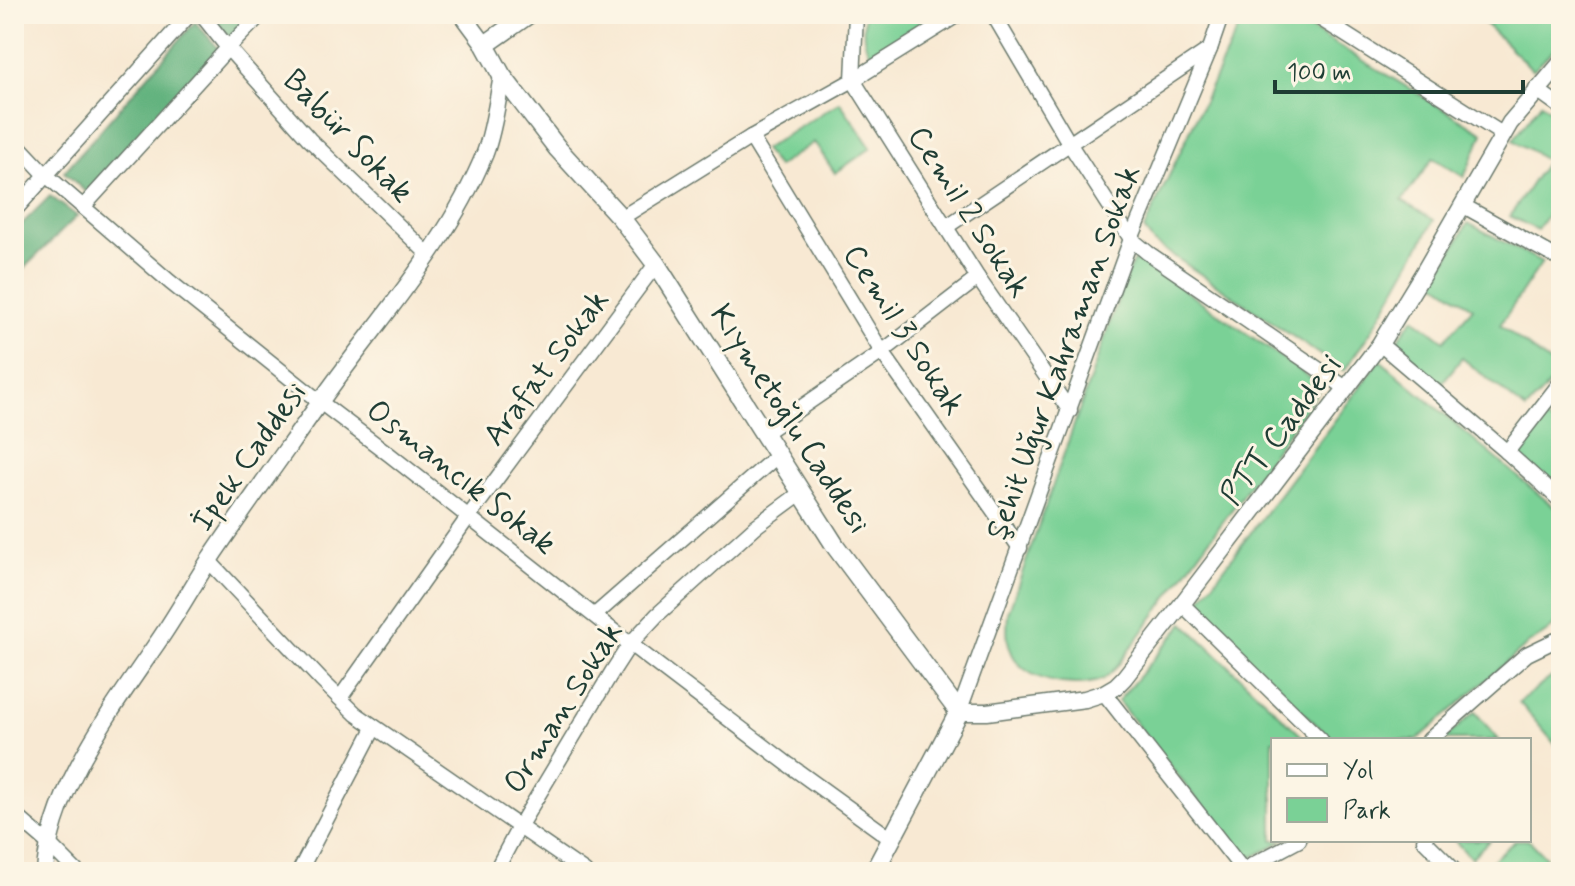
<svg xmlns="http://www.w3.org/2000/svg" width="1575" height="886" font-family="Mynerve,sans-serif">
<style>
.green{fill:#7ad196;stroke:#4c8765;stroke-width:2}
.forest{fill:#63b37f;stroke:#41785a;stroke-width:2}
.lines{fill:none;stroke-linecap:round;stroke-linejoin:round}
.minor-casing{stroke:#6b796c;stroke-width:17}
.tertiary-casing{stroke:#6b796c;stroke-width:19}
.secondary-casing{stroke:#6b796c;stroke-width:21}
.minor{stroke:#fff;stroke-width:14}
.tertiary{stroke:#fff;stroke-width:16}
.secondary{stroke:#fff;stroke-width:18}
.labels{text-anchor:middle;stroke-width:6;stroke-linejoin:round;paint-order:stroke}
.street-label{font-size:32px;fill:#1f3d34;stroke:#fcf5e5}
</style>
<rect width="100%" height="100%" fill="#fcf5e5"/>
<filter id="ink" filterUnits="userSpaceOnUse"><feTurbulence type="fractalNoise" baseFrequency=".0125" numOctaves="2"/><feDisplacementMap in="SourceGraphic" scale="16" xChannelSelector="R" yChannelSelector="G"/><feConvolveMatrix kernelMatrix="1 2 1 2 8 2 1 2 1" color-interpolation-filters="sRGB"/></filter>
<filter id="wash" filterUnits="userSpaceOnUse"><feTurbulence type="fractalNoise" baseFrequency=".006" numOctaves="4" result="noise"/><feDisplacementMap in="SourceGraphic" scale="32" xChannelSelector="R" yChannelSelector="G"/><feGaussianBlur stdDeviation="1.8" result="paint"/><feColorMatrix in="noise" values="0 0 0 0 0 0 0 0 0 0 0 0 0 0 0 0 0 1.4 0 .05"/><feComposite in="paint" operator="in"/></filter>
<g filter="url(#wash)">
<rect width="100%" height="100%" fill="#f8e9d3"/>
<g class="green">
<path d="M864,14H936C917,29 896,53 871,54C861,43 864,28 864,14Z"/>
<path d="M1245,14H1286L1483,133L1464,177L1433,158L1402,201L1434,220L1374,327L1344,371L1153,242L1144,229Z"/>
<path d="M1475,14H1561V42L1533,70Z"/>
<path d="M840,102L871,148L835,173L814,142L777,167L764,149Z"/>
<path d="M1541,103L1561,118V195L1537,230L1510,216L1547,160L1513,140Z"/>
<path d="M1468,223L1542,262L1500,325L1561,372L1526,410L1462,358L1441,384L1395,343L1414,318L1444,341L1473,308L1434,281Z"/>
<path d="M1140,259L1322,386L1116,668C1111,672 1106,678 1101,680C1073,690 1023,682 1011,651C1006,640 1007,626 1008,613L1127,274L1133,262Z"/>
<path d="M1380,360L1561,513V615C1554,630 1542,636 1528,644L1417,740H1333L1200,616L1198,603Z"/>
<path d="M1544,418L1561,429V495L1513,456Z"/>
<path d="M1184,623L1306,740H1273V840H1284L1246,861L1118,701Z"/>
<path d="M1561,670V751L1519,702Z"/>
<path d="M1475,712L1499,740H1443Z"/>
<path d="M1454,840H1490L1471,858Z"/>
<path d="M1516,840H1529L1554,866L1548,872H1479Z"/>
</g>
<g class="forest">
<path d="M209,14H252L230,38Z"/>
<path d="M195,22L220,50L87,193L64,172Z"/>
<path d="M50,196L77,216L14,278V232Z"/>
</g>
</g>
<g filter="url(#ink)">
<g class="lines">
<defs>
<g id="minor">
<path d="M201,14L228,48L309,139L429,255"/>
<path d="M856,14L853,80L978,278L1070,411"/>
<path d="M993,14L1069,143L1131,239L1148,253L1346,388"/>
<path d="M1313,14L1502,134"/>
<path d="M1536,89L1561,107"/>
<path d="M751,137L882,352L1020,548"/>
<path d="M14,141L46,175L170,282L320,402L390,455L630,644L789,765L890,838"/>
<path d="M1462,205L1561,260"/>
<path d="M83,207L228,48L261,14"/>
<path d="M14,211L190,14"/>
<path d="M621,218L751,137L853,80L959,14"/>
<path d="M946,227L1210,49"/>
<path d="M1380,344L1507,452L1561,501"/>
<path d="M764,433L882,352L978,278"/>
<path d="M1507,452L1561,382"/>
<path d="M209,561L322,681L356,714L585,872"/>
<path d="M1182,604L1321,740"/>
<path d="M595,615L778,455"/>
<path d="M1104,693L1243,870L1299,840"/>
<path d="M340,698L469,516L656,264"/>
<path d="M959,712L1131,239L1210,49L1222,14"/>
<path d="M1429,740L1527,654L1558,639L1561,641"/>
<path d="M14,814L48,843L77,872"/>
<path d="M1424,840L1456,872"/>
<path d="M299,872L374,728"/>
<path d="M495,872L519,827L612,672L630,644L657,615L756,526L802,492"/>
</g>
<g id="tertiary">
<path d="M462,14L485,45"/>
<path d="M959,712H987L1085,699L1104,693L1116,686L1124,678L1182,604L1380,344L1424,272L1510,123L1561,63"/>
<path d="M45,872C50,791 111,711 155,646C175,618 191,588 210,559C245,507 282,456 318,405C375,323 447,247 485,153C494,129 497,102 502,76"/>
</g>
<path id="secondary" d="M529,14L485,45L502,76L558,149L621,218L656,264L836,547L959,712L874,872"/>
</defs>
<use href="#minor" class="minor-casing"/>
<use href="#tertiary" class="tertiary-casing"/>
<use href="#secondary" class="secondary-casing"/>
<use href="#minor" class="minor"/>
<use href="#tertiary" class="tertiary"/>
<use href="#secondary" class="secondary"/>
</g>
</g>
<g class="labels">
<g class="street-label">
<text transform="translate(349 135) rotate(46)" y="11">Babür Sokak</text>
<text transform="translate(970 211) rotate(57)" y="11">Cemil 2 Sokak</text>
<text transform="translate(905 329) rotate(57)" y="11">Cemil 3 Sokak</text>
<text transform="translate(1062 352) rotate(-70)" y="11">Şehit Uğur Kahraman Sokak</text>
<text transform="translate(545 367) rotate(-53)" y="11">Arafat Sokak</text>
<text transform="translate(791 418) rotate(57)" y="11">Kıymetoğlu Caddesi</text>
<text transform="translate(1280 429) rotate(-53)" y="11">PTT Caddesi</text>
<text transform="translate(248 456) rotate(-55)" y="11">İpek Caddesi</text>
<text transform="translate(462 476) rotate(38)" y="11">Osmancık Sokak</text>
<text transform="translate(562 707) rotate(-58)" y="11">Orman Sokak</text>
</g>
</g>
<rect width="1575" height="886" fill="none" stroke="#fcf5e5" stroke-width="48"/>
<rect x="1271" y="738" width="260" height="104" fill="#fcf5e5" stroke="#a4ab9e" stroke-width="2"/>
<rect x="1287" y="764" width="40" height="12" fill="#ffffff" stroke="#a4ab9e" stroke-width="2"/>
<text x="1343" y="778" font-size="24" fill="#1f3d34">Yol</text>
<rect x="1287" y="798" width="40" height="24" fill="#7ad196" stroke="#a4ab9e" stroke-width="2"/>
<text x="1343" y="818" font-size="24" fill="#1f3d34">Park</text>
<path d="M1275 80v12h248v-12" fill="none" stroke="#1f3d34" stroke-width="4"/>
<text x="1287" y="80" font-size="24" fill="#1f3d34" stroke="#fcf5e5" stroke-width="6" paint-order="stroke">100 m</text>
</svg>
